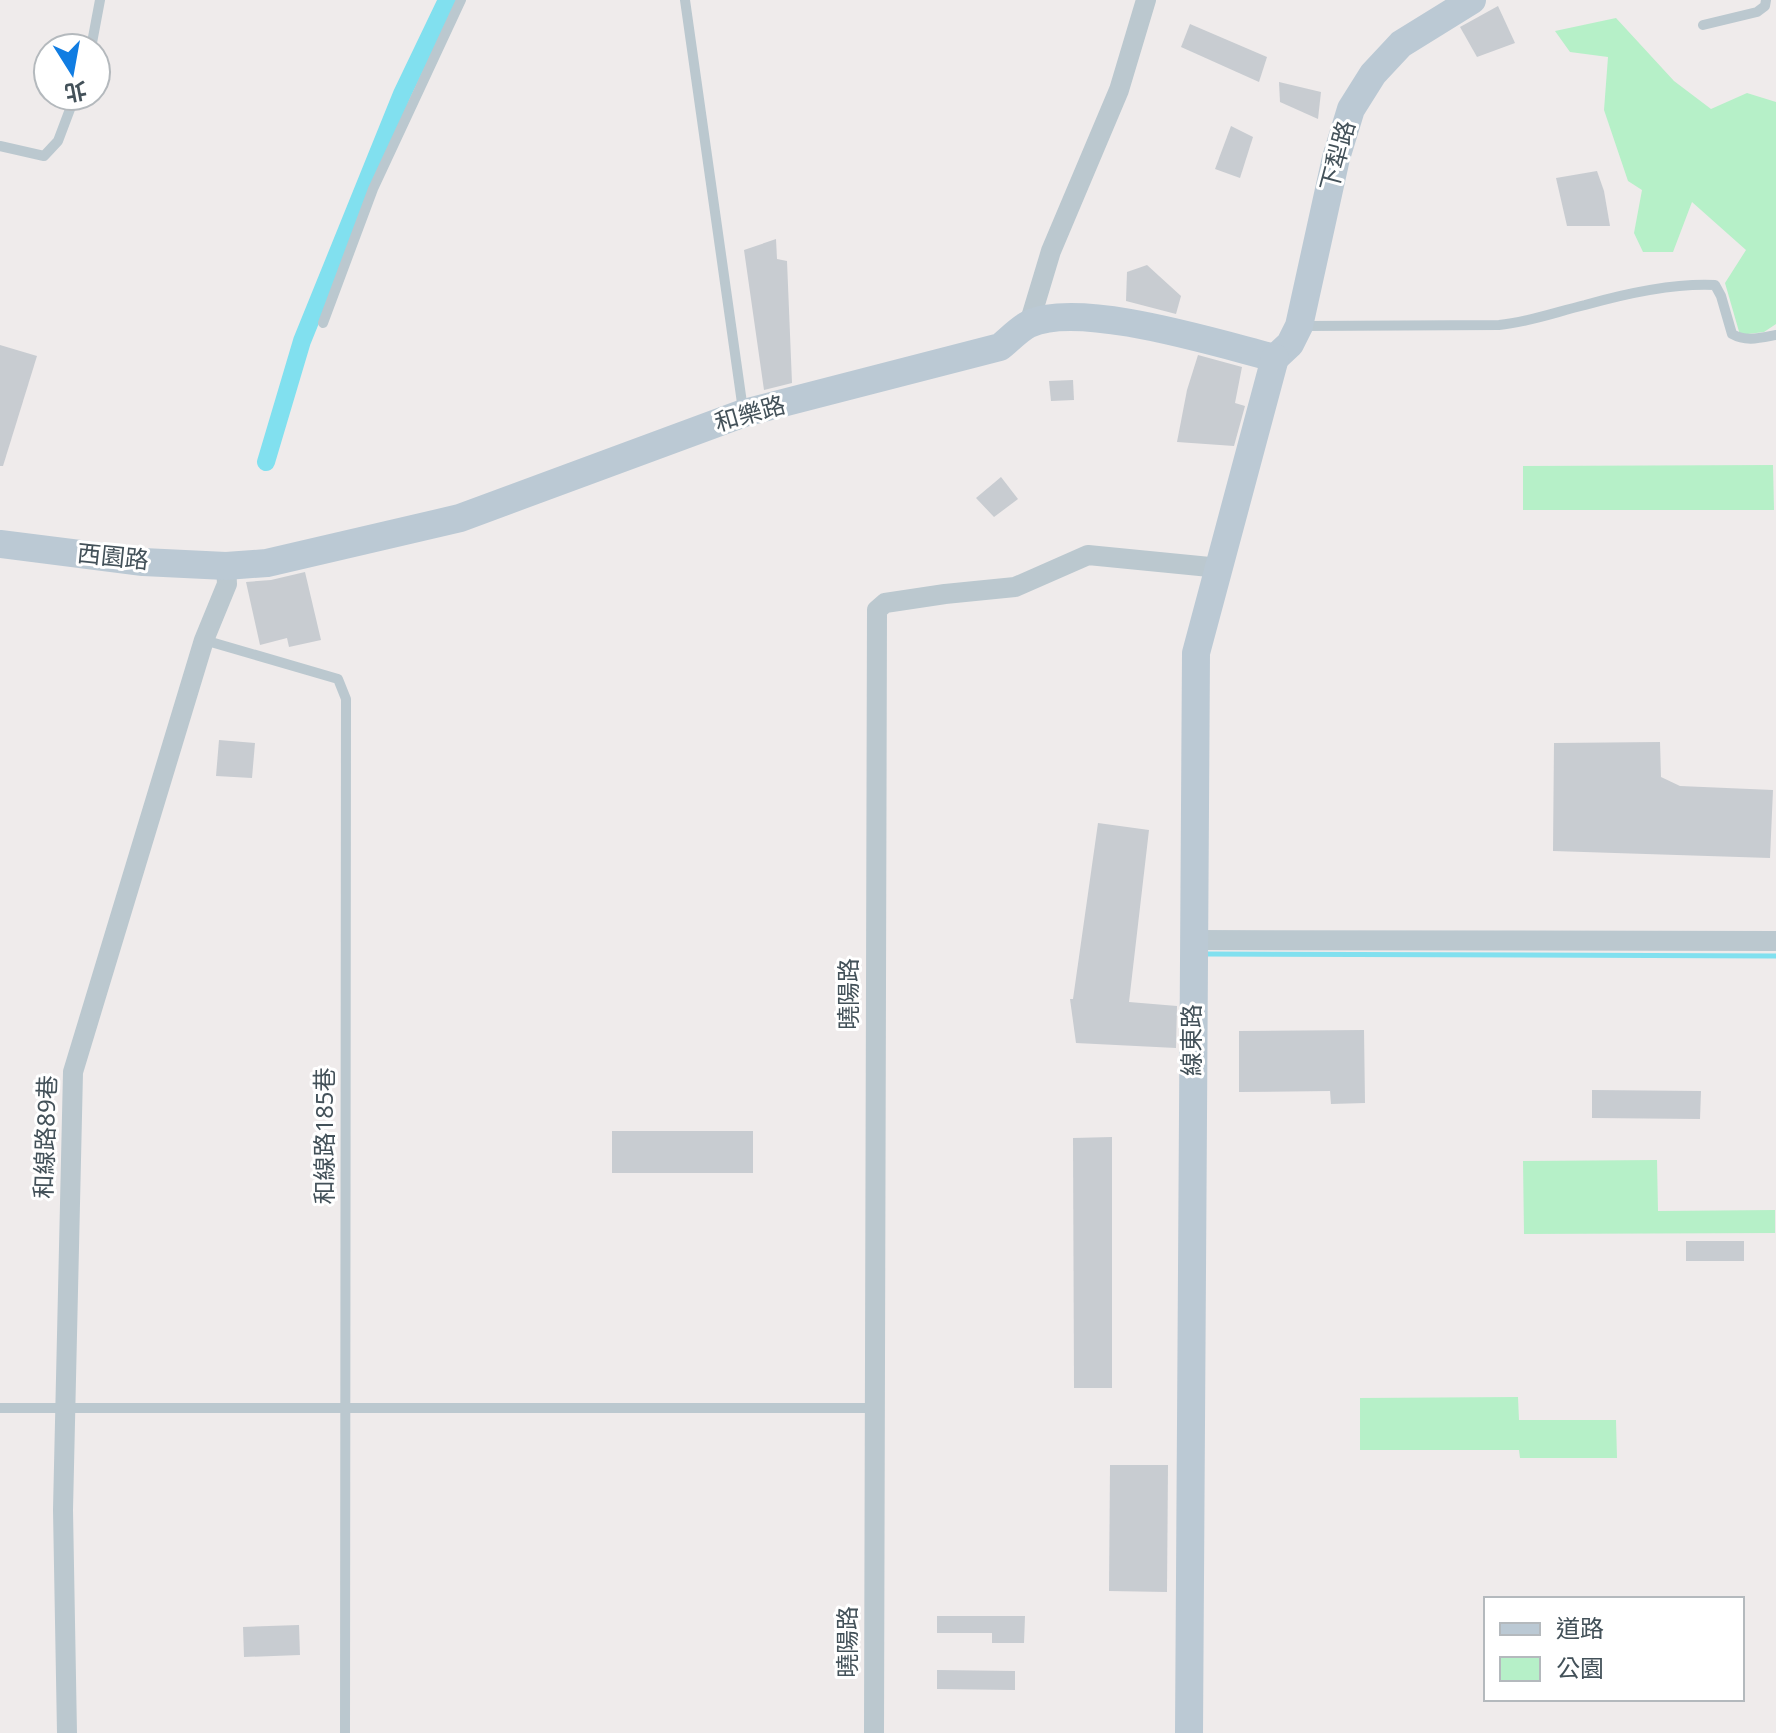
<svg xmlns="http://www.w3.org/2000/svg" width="1776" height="1733" font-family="'Noto Sans','Noto Sans TC',sans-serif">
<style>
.green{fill:#b6f0c8}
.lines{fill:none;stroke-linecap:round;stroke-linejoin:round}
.stream{stroke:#81e0ef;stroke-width:5}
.canal{stroke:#81e0ef;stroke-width:18}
.building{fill:#c8ccd1}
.lane{stroke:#bbc8cf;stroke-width:10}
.street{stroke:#bbc8cf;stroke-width:20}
.secondary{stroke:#bbc9d4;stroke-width:28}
.labels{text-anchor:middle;stroke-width:6;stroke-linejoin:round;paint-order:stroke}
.street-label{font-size:24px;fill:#435159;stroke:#fff}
</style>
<rect width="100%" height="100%" fill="#efebeb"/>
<g class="green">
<path d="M1616,18L1674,81L1711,109L1747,93L1776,102V324L1764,332L1740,335L1725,283L1746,250L1692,202L1673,252H1643L1634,233L1642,190L1628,181L1604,110L1608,57L1570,52L1555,31Z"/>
<path d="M1773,465L1774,510H1523V466Z"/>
<path d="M1657,1160L1658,1211L1775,1210V1233L1524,1234L1523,1161Z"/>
<path d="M1518,1397L1519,1420H1616L1617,1458H1520L1519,1450H1360V1398Z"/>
</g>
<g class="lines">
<path class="stream" d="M1208,954L1776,956"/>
<path class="canal" d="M266,462L302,341L402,94L447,0"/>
</g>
<g class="building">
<path d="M1498,6L1515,43L1477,57L1460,27Z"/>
<path d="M1190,24L1267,57L1259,82L1181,47Z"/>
<path d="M1279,82L1321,92L1318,119L1280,102Z"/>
<path d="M1231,126L1253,137L1240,178L1215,169Z"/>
<path d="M1597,171L1604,191L1610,226H1567L1556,178Z"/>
<path d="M776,239L777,259L787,261L792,383L764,390L744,250Z"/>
<path d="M1147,265L1181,296L1176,314L1126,301L1127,272Z"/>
<path d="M0,345L37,356L3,466H0Z"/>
<path d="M1198,355L1242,367L1235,403L1245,406L1234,446L1177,442L1187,390Z"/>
<path d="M1073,380L1074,400L1051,401L1049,381Z"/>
<path d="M1001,477L1018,499L994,517L976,498Z"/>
<path d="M305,572L321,640L289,647L287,638L260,645L246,582L271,580Z"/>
<path d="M219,740L255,743L252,778L216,776Z"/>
<path d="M1660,742L1661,777L1680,786L1773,790L1770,858L1553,851L1554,743Z"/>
<path d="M1098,823L1149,830L1129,1002L1177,1006L1176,1048L1076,1043L1070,999H1073Z"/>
<path d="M1364,1030L1365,1103L1331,1104L1330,1091L1239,1092V1031Z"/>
<path d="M1592,1090L1701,1091L1700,1119L1592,1118Z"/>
<rect x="612" y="1131" width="141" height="42"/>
<path d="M1112,1137V1388H1074L1073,1138Z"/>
<rect x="1686" y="1241" width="58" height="20"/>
<path d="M1110,1465H1168L1167,1592L1109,1591Z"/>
<path d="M937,1616H1025L1024,1643H992V1633H937Z"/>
<path d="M299,1625L300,1655L244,1657L243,1627Z"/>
<path d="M937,1670L1015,1671V1690L937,1689Z"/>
</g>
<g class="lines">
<g class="lane">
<path d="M685,0L743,410"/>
<path d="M1703,25L1757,12L1765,6L1766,0"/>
<path d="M91,48L100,0"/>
<path d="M0,146L44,156L58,141L75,96"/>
<path d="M323,323L373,189L461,0"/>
<path d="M1303,326L1499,325C1529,322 1556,312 1585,305C1624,294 1675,283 1715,285L1721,296L1732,334C1746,342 1760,338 1776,335"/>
<path d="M204,640L338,679L346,699L345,1733"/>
<path d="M0,1408H873"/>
</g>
<g class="street">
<path d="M1029,324L1051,251L1119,90L1146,0"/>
<path d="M1192,940L1776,941"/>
<path d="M67,1733L63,1510L73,1072L204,640L227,584L226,566"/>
<path d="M874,1733L877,610L885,603L945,594L1015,587L1088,555L1220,568"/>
</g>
<g class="secondary">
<path d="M1275,358L1290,344L1299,326L1336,158L1351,109L1373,74L1401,44L1472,0"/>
<path d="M0,544L143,562L226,566L267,563L460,518L744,413L1000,347C1009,340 1019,329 1029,324C1080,300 1219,344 1275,358"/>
<path d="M1189,1733L1196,653L1275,358"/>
</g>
</g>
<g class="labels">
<g class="street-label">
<text transform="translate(1338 156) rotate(-75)" y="8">下犁路</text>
<text transform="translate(750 414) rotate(-16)" y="8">和樂路</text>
<text transform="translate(113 557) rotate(6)" y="8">西園路</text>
<text transform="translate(849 994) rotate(-90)" y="8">曉陽路</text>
<text transform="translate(1192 1040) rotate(-90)" y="8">線東路</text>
<text transform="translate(325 1136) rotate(-90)" y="8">和線路185巷</text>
<text transform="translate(46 1137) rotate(-88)" y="8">和線路89巷</text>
<text transform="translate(848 1642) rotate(-90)" y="8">曉陽路</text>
</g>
</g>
<rect x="1484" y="1597" width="260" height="104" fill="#ffffff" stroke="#b4b9bd" stroke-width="2"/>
<rect x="1500" y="1623" width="40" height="12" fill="#bbc9d4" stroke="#b4b9bd" stroke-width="2"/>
<text x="1556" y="1637" font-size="24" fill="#435159">道路</text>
<rect x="1500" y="1657" width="40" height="24" fill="#b6f0c8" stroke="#b4b9bd" stroke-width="2"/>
<text x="1556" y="1677" font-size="24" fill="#435159">公園</text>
<g transform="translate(72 72) rotate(169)"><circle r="38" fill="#ffffff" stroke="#b4b9bd" stroke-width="2"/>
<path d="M0-6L14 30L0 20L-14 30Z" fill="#117de2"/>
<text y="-12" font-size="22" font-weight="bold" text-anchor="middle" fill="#435159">北</text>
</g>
</svg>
